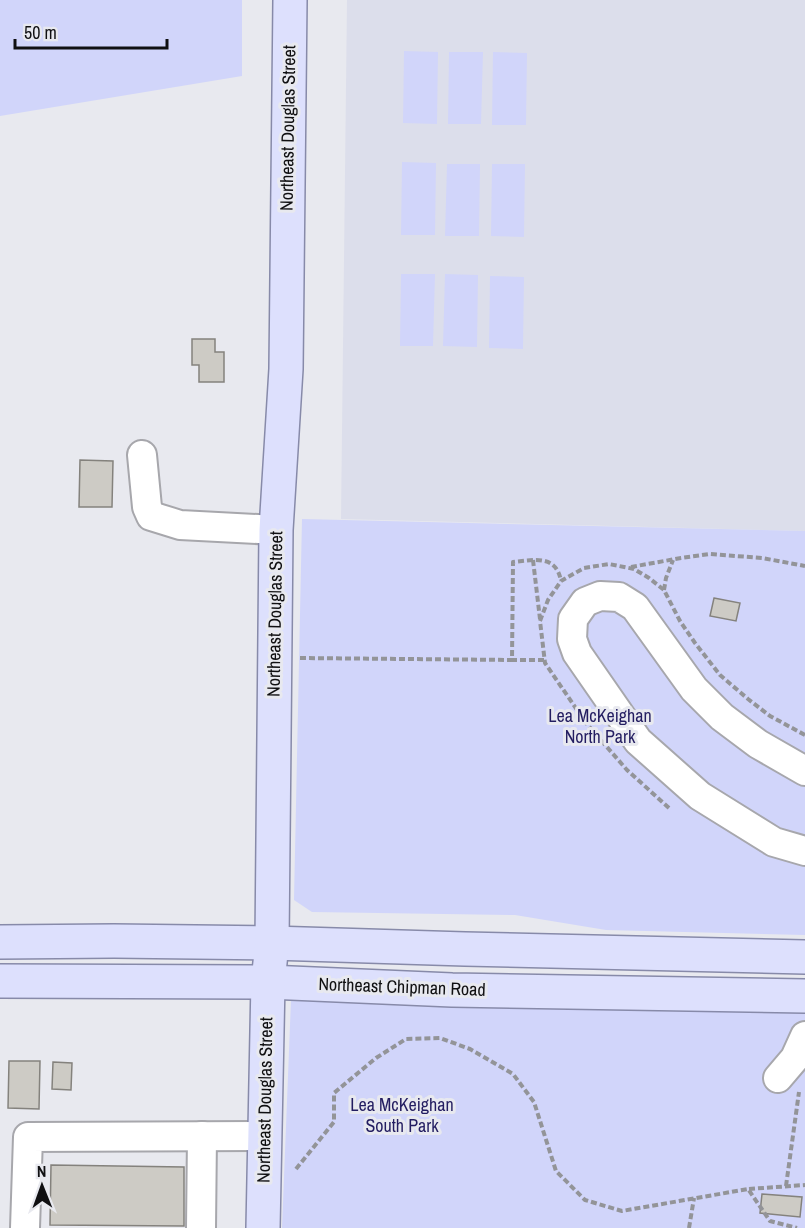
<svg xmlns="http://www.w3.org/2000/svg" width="805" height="1228" font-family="'Archivo Narrow',sans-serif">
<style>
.built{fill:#dcdeeb}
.green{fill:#d1d5fa}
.building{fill:#cdcbc5;stroke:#84827d;stroke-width:1.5}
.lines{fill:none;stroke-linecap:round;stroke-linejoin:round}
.minor-casing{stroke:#a7a7ac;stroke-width:32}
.major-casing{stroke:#878aa9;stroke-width:36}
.path{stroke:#939498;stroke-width:4;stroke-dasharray:6 3;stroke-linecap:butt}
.minor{stroke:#fff;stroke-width:28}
.major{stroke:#dde0fd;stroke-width:33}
.labels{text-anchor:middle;stroke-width:6;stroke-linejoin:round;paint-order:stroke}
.street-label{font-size:18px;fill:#101012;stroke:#e8e9ef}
.park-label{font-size:18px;fill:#231d61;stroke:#e8e9ef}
</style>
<rect width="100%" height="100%" fill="#e8e9ef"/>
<path class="built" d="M347,0H805V531L341,519Z"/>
<g class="green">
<path d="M0,0H242V76L0,116Z"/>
<path d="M404,51L438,52L437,124L403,123Z"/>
<path d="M449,52H483L481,124H448Z"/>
<path d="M493,52L527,53L526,125H492Z"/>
<path d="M402,162L436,163L435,235H401Z"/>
<path d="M447,164H480L479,236H445Z"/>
<path d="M492,164H525L524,237L491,236Z"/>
<path d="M401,274H435L433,346H400Z"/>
<path d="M445,274L478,275L477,347L443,346Z"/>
<path d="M490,276L524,277L523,349L489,348Z"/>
<path d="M302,519L805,531V935L606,930L515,915L312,912L294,900Z"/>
<path d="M291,1000L805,1009V1228H282Z"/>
</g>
<g class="building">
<path d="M192,339H215V352H224V382H199V365H192Z"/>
<path d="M80,460L113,461L112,507H79Z"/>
<path d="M714,598L740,603L736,621L710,616Z"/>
<path d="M9,1061H40L39,1109L8,1108Z"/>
<path d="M53,1062L72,1063L71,1090L52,1089Z"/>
<path d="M51,1165L184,1167V1226L50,1225Z"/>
<path d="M762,1194L802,1197L800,1217L760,1213Z"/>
</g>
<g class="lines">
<defs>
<g id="minor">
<path d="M142,455L147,507L151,516L180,525L276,530"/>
<path d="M805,771L758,744L722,717L694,689L635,607L619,597L600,596L585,602L573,619L572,639L577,653L638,741L700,796L774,842L805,851"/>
<path d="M778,1078L795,1058L805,1036"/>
<path d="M25,1228L28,1137L265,1136"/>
<path d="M201,1228L202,1136"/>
</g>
<g id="major">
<path d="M0,942L114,941L272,943L465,949L805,957"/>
<path d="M0,981L268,982L452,990L805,996"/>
<path d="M263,1228L268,982L272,943L276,530L286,369L290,0"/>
</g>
</defs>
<use href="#minor" class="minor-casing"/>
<use href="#major" class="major-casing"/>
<g class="path">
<path d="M533,560L540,619"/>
<path d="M631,567L681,558L710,554L762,558L805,566"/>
<path d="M664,590L666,578L673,560"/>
<path d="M300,658L512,660"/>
<path d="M544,660H512L513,562C534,560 556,554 561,581"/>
<path d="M669,808L627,770L586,723L545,663L540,621L548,600L561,581L584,568L609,564L634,569L649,578L664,590L680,621L695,643L720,675L748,699L770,716L805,735"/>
<path d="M296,1169L334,1122V1093L376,1058L406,1039L440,1038L470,1049L513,1074L534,1102L556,1171L585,1200L622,1211L748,1189L770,1221L797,1228"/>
<path d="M786,1186L799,1092"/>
<path d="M749,1189L805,1185"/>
<path d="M689,1228L694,1198"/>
</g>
<use href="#minor" class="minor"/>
<use href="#major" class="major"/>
</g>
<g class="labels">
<g class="street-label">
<text transform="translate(288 128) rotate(-89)" y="6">Northeast Douglas Street</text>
<text transform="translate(275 614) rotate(-89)" y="6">Northeast Douglas Street</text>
<text transform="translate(402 987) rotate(2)" y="6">Northeast Chipman Road</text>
<text transform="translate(265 1100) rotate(-89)" y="6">Northeast Douglas Street</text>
</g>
<g class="park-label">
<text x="600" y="722">Lea McKeighan<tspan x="600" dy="21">North Park</tspan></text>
<text x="402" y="1111">Lea McKeighan<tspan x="402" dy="21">South Park</tspan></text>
</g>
</g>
<g transform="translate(42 1186) rotate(359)" stroke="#e8e9ef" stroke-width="4.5" paint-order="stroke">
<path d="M0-4.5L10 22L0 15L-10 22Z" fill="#101012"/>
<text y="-9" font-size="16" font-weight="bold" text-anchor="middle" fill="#101012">N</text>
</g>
<path d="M15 39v9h152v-9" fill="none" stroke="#101012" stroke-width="3"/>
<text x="24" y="39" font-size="18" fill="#101012" stroke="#e8e9ef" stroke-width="4.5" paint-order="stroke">50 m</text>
</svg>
